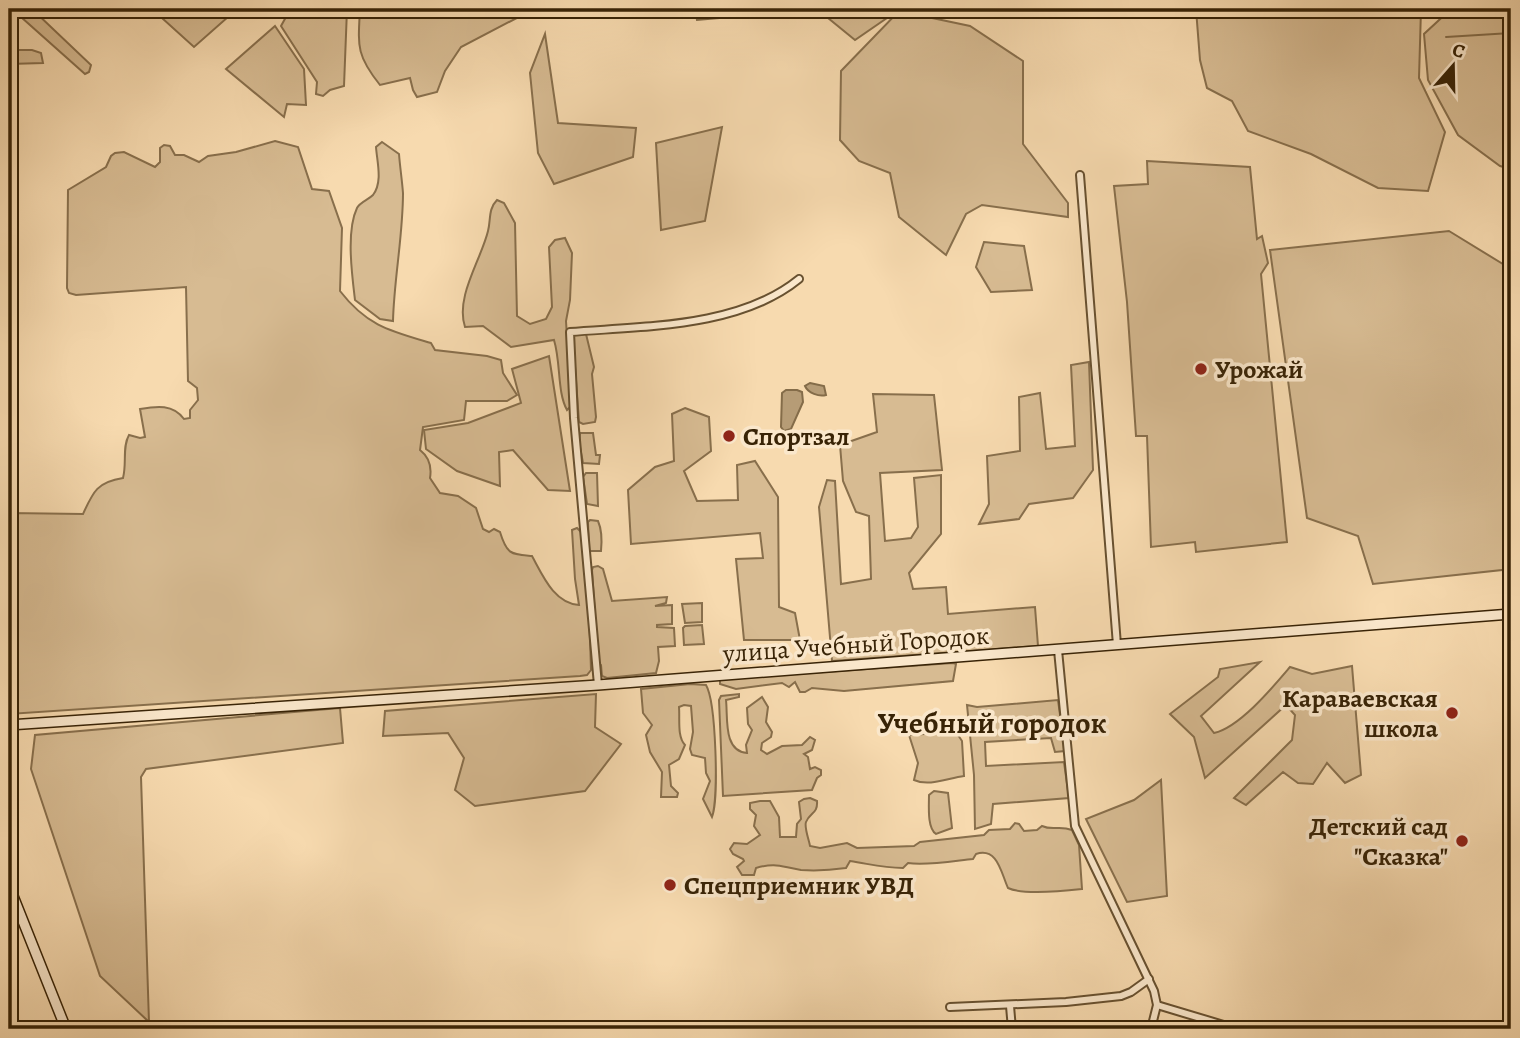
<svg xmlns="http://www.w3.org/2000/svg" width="1520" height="1038" font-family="Alegreya,serif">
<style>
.green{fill:#d7bb92;stroke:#886f4c;stroke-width:2}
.water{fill:#b69c76;stroke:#846c49;stroke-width:2}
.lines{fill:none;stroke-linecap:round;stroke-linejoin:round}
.stream{stroke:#846c49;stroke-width:2}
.street-casing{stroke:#685130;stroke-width:10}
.secondary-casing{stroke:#382306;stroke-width:12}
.street{stroke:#fae7cb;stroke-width:6}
.secondary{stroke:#fae7cb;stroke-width:9}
.poi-dot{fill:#8f2418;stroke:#fae7cb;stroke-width:2.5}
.labels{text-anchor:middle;stroke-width:7;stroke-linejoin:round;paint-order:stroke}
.poi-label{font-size:26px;font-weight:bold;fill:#382306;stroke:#fae7cb;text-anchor:start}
.street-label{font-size:26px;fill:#382306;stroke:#fae7cb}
.quarter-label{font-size:30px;font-weight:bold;fill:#382306;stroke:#fae7cb}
</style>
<rect width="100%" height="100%" fill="#f7daaf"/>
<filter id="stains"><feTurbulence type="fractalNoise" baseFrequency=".00286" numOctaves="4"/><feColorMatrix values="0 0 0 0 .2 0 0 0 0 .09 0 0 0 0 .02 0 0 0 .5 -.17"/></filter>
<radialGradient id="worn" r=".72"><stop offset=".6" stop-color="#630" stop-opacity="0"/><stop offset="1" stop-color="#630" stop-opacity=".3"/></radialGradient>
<g class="green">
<path d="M12,9H32L91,65L89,72L85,74Z"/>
<path d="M152,9H237L194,47Z"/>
<path d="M298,9H347L344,86L330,90L323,96L316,94L317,82L281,26L286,17Z"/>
<path d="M360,9H534L461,47L445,71L437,92L417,97L413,90L410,78L380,85C356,55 358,46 360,9Z"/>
<path d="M817,9H900L855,40Z"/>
<path d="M1196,9H1421L1419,78L1445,132L1428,191L1378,188L1311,154L1248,131L1232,101L1207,88L1200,60Z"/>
<path d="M1451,9H1511V169L1500,166L1458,135L1428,80L1424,34Z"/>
<path d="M899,11L970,26L1023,61V144L1068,203V217L982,205L966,214L946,255L899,217L890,173L859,161L840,140L841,71Z"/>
<path d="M275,26L304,69L306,105L287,104L284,117L226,69Z"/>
<path d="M545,34L558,123L636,128L633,157L554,184L538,153L530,73Z"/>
<path d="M9,50H32L41,53L43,63L9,64Z"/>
<path d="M722,127L705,221L661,230L656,143Z"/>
<path d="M275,141L298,147L312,189L329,191L342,228L340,291C367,326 390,331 431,343L435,350L487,356L501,360L503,373L517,395L507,401H466L464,420L423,427L420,450C429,457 432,466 430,478L440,493L458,496L476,508L483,529L489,532L494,529L500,532C507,555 511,554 532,556C543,576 554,603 579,605L575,579L572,530L577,528L581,532L589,607L591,670L587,675L580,676L9,714V513L83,514C93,492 97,482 123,478C127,463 122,447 129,435L140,438L145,437L140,409C157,406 173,404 184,419L190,418V410L198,400L197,388L188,381L186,287L76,295L69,293L67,288L68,190L106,167L111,156L115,153L124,152L155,167L160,162V148L164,145L170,146L175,155H184L199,162L208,156L236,152Z"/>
<path d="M382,142L399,154C400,167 402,180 403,193C403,236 394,279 393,321L380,319L355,300C352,275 346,231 357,208C360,202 368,200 373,195C383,182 377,162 376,147Z"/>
<path d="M1147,161L1250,167L1257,239L1262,236L1268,263L1261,274L1287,542L1196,552L1195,542L1151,547L1147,436H1136L1127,302L1114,186L1148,184Z"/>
<path d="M497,200L504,203L515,223L517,316L530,324L546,319L552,307L549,247L555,240L565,238L572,253L570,300L566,321L571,406L567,410C557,392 561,363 554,340L511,347L483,326L465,327C455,297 481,260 488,231C491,220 488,209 497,200Z"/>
<path d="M1449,231L1511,269V569L1373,584L1358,536L1307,518L1270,250Z"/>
<path d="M984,242L1024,246L1032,290L991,292L976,267Z"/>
<path d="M583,333L586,334L594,367L592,374L596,417L595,422L583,424L579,422L573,338L574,334Z"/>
<path d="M549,356L570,491L548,490L513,450L499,452L500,486L457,471L426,449L424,430L468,423L521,403L512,369Z"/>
<path d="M1089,362L1093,470L1073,498L1029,504L1019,519L979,524L989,504L987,456L1020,451L1019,397L1040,393L1046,449L1075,446L1071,365Z"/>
<path d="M873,394L934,395L942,470L880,473L885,541L911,538L918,527L914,478L941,475V534L909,573L913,589L946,587L948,614L1035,607L1038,646L832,661L819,507L827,480L835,481L841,584L871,579L869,516L856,512L843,481L840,445L877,432Z"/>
<path d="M685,408L709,417L711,451L684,471L697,501L738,500L737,465L755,461L778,497L779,607L795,613L800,640H744L736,559L763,558L760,533L631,544L628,490L655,467L674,461L672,414Z"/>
<path d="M580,433H593L596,455H600L599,464L583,463L579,442Z"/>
<path d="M586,473H597L598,506L587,504L583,477Z"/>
<path d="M590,520L598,521C602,530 602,541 601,551H589L588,522Z"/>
<path d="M598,566L603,569L612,601L667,597L666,603L655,606L672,605V624L657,625V627L674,628L675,646L658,647L659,661L656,673L607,678L602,676L601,665L598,663L592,570L593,567Z"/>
<path d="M702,603V622L685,623L682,604Z"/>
<path d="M702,625L704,644L684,645L683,628L685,626Z"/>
<path d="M1260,662L1201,716L1214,733C1240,727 1273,687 1290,667L1312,674L1352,666L1361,775L1345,783L1327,763L1313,784L1298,783L1283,772L1246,805L1234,798L1292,740L1295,715L1286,705L1205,778L1194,737L1170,714L1218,677L1220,669Z"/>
<path d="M953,663L956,664L953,681L844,691L812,688L805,692H800L795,682L789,687L782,683L736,689L720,684V681L721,679Z"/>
<path d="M690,684L706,685C716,702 719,798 712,817L703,799L710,781L706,773L705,758L692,755L690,749L693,732L691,706L684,705L679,707C680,719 677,737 685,745L679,759L669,765L671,786L678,793L677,797H661L662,772L650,752L646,735L652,725L643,713L641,689Z"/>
<path d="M596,694L595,727L621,744L585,791L475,806L455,790L464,758L448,733L383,736L385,711Z"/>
<path d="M739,694V697L726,700C728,718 723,751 747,753L746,745L752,730L748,724L747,708L762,697L768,707L766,722L772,732L771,737L762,743L761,750L767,754L782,746L802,745L810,737L815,740L812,750L804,754L808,757L810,769L815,767L821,770V775L817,778L812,790L723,796L719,700L721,696Z"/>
<path d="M1058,700L1065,751L1055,752L1051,738L985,742L986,766L1064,762L1069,798L993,804L991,824L975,829L974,775L967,705L977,707Z"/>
<path d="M340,708L343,743L146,769L141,777L149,1022L100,976L31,769L35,735Z"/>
<path d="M956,732L962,741L964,776C948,778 929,787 914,780L918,763L909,735Z"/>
<path d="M1161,780L1167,896L1127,902L1086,819L1134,800Z"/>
<path d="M934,791L948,793L952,828L936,834C927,828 929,806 929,795Z"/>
<path d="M810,798L817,801C818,814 810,812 806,822C804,827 809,840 810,846L820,848L847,843L857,848L914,846L920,842L984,835L989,830L1010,829L1015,823L1019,824L1024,831L1037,830L1042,826C1053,831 1059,825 1072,830L1079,845L1082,889C1064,891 1023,895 1008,888C1001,873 998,847 976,854L973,859C954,861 925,866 908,863L903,868C882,868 870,864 850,861L846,868C832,870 814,871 801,870C781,867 777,862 756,868L754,875H742L737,867L744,861L743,859L733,854L730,849L734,843L747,844L760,835L754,826L756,815L750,809V803L760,801H770L779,817L780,837H796L797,824L801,819L799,802L804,799Z"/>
</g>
<g class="water">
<path d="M695,9H729L730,17L697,20Z"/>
<path d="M810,383L824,386L826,395C819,397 808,393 805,386Z"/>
<path d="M797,390L802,392L803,402L791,429L784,431L781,427L782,393L786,390Z"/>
</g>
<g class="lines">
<path class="stream" d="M1446,37L1511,33"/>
<defs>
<g id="street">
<path d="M1080,175L1117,645"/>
<path d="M1058,650L1075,826L1154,991L1157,1005L1151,1029"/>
<path d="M598,685L574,418L570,332C643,326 739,328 799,279"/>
<path d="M1157,1005L1237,1029"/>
<path d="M1010,1006L1012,1029"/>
<path d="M950,1007L1066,1002L1121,996L1131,992L1149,979"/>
</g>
<g id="secondary">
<path d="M9,725L598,685L1511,614"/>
<path d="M9,886L66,1029"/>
</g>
</defs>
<use href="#street" class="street-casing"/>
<use href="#secondary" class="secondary-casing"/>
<use href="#street" class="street"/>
<use href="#secondary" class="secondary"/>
</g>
<g class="poi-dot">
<circle cx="1201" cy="369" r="7"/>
<circle cx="729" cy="436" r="7"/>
<circle cx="1452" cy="713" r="7"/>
<circle cx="1462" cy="841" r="7"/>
<circle cx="670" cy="885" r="7"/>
</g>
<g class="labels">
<g class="poi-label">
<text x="1215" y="378">Урожай</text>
<text x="743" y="445">Спортзал</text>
<text x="1438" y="707" text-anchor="end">Караваевская<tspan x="1438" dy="30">школа</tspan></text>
<text x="1448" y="835" text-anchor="end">Детский сад<tspan x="1448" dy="30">"Сказка"</tspan></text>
<text x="684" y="894">Спецприемник УВД</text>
</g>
<g class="street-label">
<text transform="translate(856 644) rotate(-4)" y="9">улица Учебный Городок</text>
</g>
<g class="quarter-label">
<text x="992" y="733">Учебный городок</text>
</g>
</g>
<rect width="1520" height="1038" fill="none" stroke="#f7daaf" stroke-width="35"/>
<rect x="10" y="10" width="1499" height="1017" fill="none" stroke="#382306" stroke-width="3.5"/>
<rect x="18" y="18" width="1485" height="1003" fill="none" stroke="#382306" stroke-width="2"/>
<g transform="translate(1453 66) rotate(20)" stroke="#fae7cb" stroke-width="5" paint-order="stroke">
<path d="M0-5L12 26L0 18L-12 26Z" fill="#382306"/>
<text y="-10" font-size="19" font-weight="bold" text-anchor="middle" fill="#382306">С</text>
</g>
<rect width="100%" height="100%" filter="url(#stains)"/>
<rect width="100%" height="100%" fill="url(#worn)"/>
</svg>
